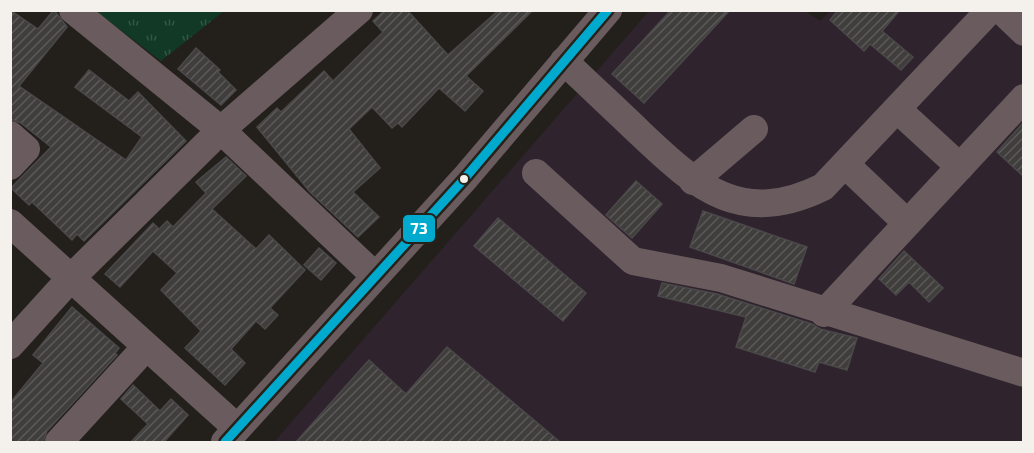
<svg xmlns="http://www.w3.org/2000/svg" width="1034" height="453" font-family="'Exo 2',sans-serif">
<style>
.industrial{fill:#2f232d}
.park{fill:url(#park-tufts)}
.building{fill:url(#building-hatch);stroke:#4a4849;stroke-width:1.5}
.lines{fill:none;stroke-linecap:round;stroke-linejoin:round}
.minor{stroke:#6a5c5e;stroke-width:28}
.bus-1-casing{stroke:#262119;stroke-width:14}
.bus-1{stroke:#00a9ce;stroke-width:9}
.bus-dot{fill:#f4f0eb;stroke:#262119;stroke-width:2}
.line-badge{stroke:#262119;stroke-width:2}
.badge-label{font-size:16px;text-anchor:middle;font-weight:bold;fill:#fff}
</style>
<defs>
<pattern id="park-tufts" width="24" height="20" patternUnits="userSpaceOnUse" patternTransform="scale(1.5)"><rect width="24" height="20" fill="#113926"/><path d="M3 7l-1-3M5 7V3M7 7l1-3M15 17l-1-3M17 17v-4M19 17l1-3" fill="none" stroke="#345646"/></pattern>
<pattern id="building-hatch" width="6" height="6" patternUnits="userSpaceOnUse" patternTransform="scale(1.5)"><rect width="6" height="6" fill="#403e3d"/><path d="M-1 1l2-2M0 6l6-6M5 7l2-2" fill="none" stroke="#5c5a59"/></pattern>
</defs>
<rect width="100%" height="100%" fill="#23201c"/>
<path class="industrial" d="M649,11H805L820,21L830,11H1023V442H274Z"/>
<path class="park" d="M96,11H224L161,61Z"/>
<g class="building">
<path d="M10,10L38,29L54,10L67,27L19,86L126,160L142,137L75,87L89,70L129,101L138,92L186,141L84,241L77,234L72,240L32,202L29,205L11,188L51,147L21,123L10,119Z"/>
<path d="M385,10H407L448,55L499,10H533L466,76L483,91L465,111L439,88L402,127L398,123L392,128L372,107L349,129L380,168L353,192L379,217L358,237L310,192L257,127L277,108L281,112L324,71L333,81L383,32L373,21Z"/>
<path d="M671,10H730L644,103L612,74Z"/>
<path d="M838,10H900L882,31L913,57L901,70L870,44L864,51L830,20Z"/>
<path d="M196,48L220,70L218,72L236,90L221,105L178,69Z"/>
<path d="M1023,123V176L997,152Z"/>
<path d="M226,157L246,176L212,209L256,249L269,235L305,270L270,308L278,315L265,329L256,321L231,349L245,363L225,385L185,348L201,331L161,290L177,273L153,251L120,287L105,274L153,223L159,229L167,221L173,227L206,193L196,182Z"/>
<path d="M636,181L662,204L632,238L606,215Z"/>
<path d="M703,211L807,247L794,284L690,247Z"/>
<path d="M498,218L586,293L563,321L474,246Z"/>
<path d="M319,248L336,263L321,280L304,265Z"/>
<path d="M904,251L943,288L929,302L909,282L896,295L879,279Z"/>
<path d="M662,283L717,294L812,324L820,329L857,338L847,370L819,362L815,372L736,347L746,317L658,296Z"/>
<path d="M72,307L119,348L115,353L117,355L47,431L43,442H10V403L43,363L33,355Z"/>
<path d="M447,347L560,442H296L369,360L406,394Z"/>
<path d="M133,385L160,411L171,399L188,415L164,442H131L148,424L121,399Z"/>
</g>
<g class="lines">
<g class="minor">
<path d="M73,10L221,130L374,275"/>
<path d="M1001,10L1024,32"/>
<path d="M564,61C589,85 615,109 641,134C698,188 742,227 823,187L990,10"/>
<path d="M898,110L960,167"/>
<path d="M10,135L26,149L10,166"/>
<path d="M846,165L907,223"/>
<path d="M536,173L633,261L721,278L1024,373"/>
<path d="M693,181L754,129"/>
<path d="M10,223L237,428"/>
<path d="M824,313L1024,98"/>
<path d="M10,345L70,279L221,130L359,10"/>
<path d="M59,442L146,347"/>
<path d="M225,442L465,178L608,10"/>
</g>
<defs>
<path id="bus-1" d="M225,442L465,178L608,10"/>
</defs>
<use href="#bus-1" class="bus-1-casing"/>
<use href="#bus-1" class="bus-1"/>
</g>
<circle class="bus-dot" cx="464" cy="179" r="5"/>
<rect class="line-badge" x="402" y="214" width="34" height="29" rx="6" fill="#00a9ce"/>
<g class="badge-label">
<text x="419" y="234">73</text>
</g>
<rect width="1034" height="453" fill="none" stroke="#f4f0eb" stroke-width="24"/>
</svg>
